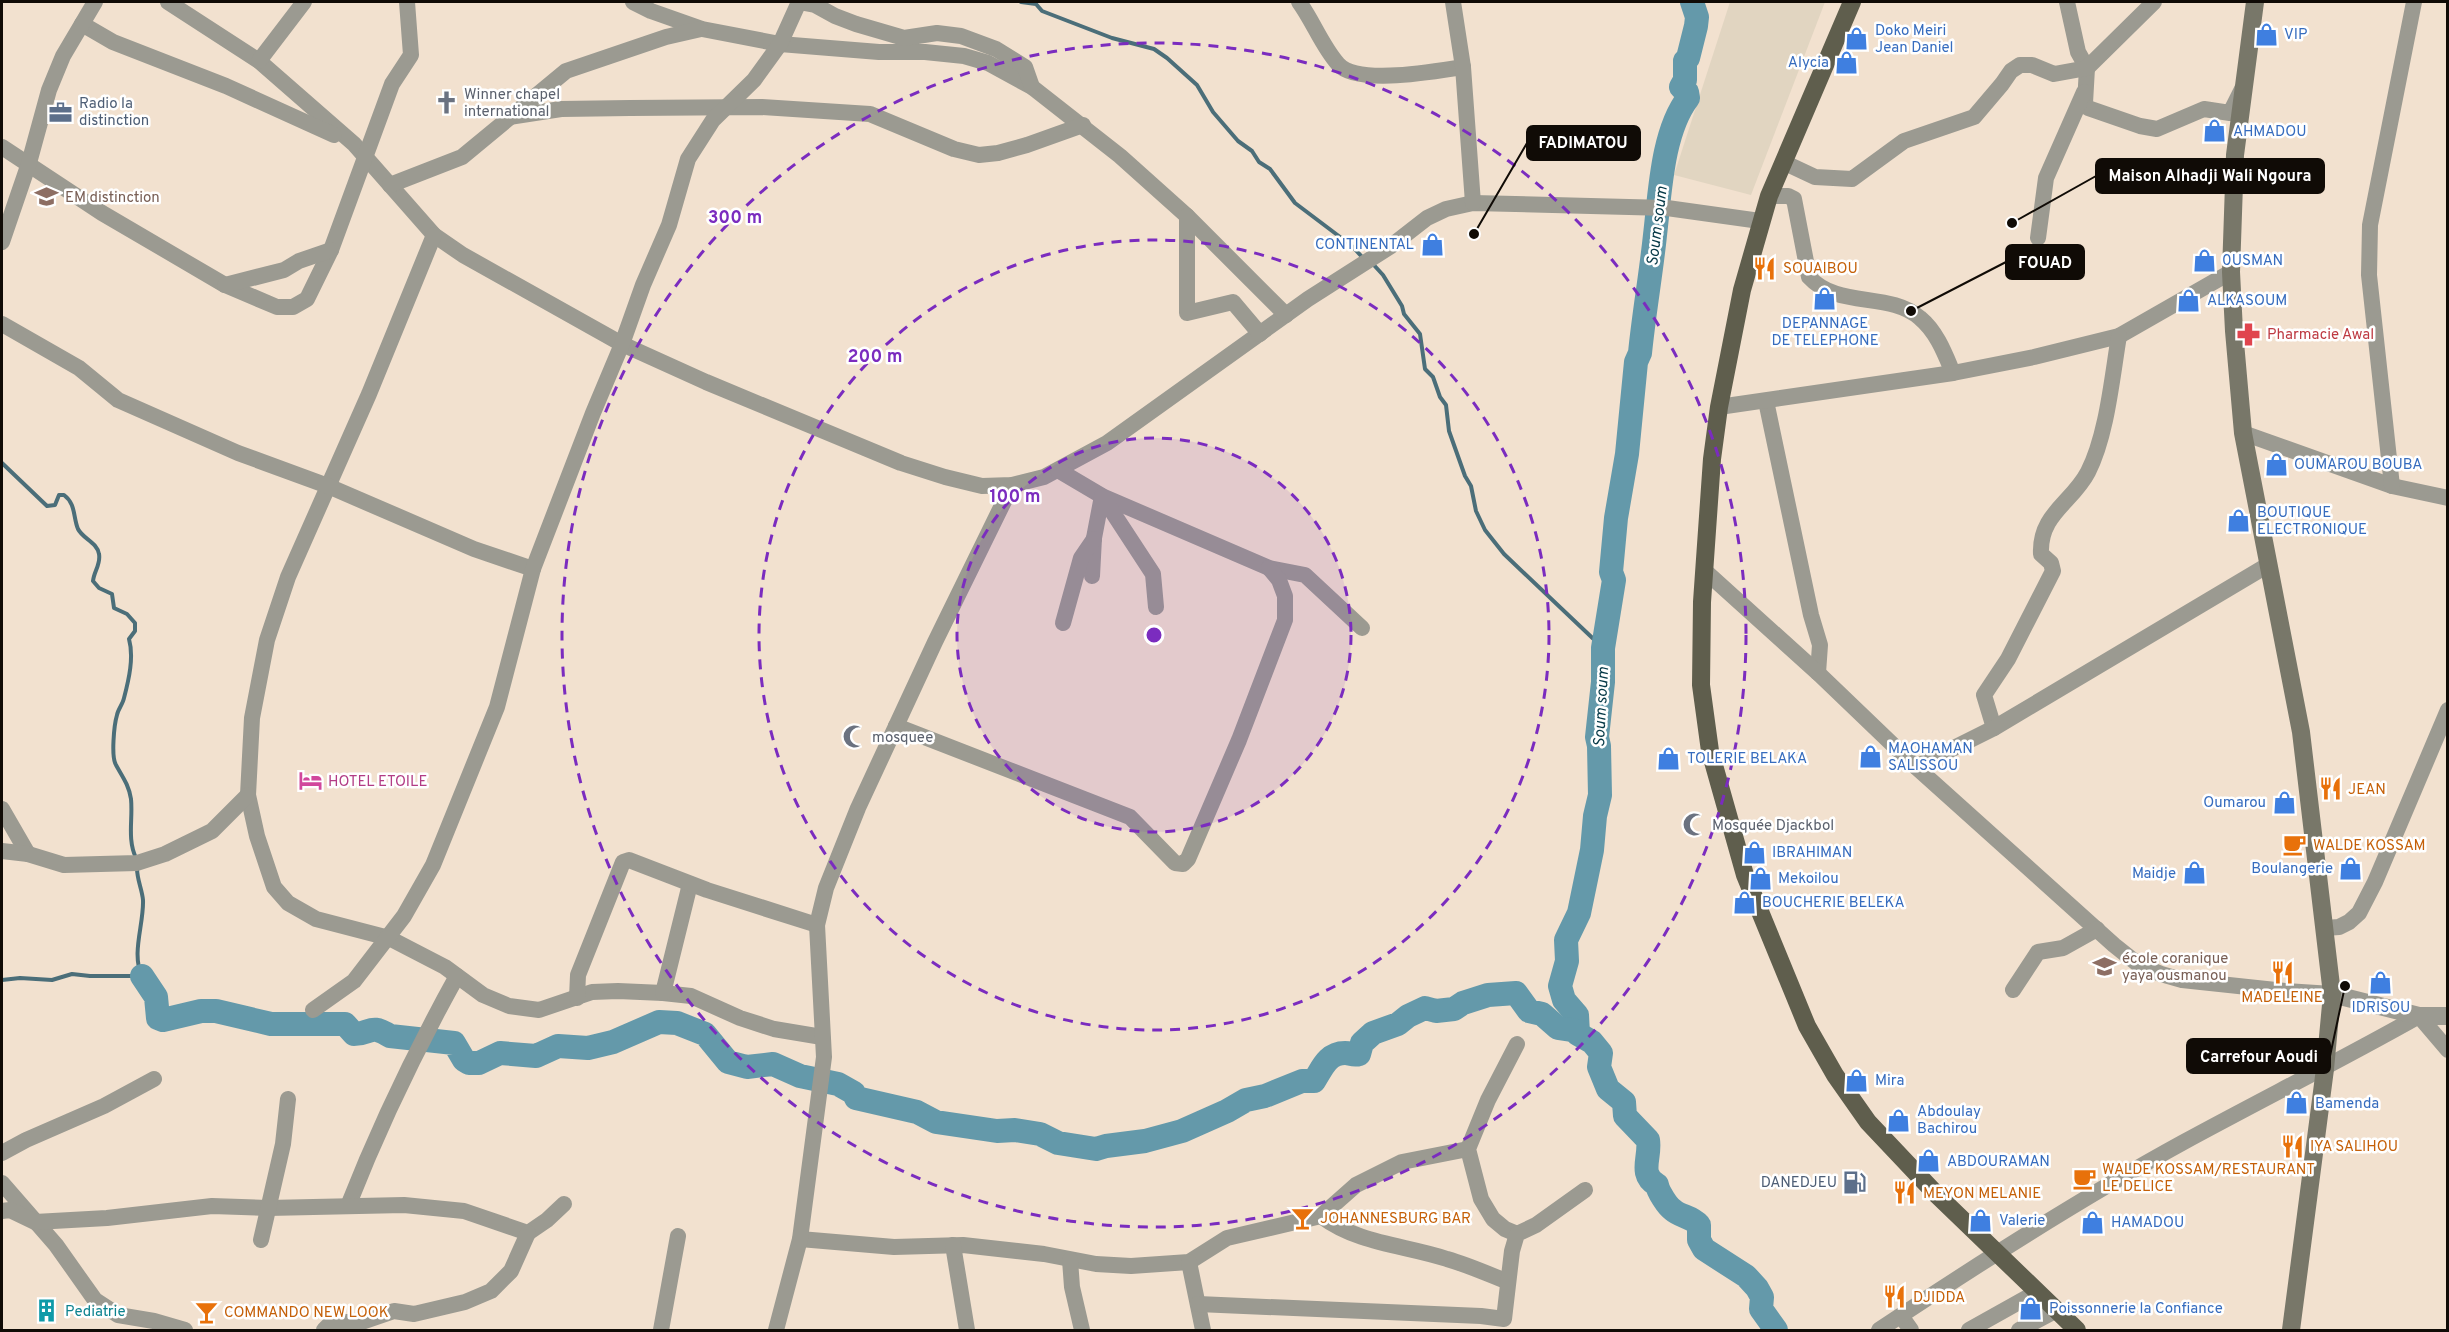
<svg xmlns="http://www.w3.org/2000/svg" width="2449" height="1332" font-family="Overpass,sans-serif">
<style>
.education{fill:#e1d5c1}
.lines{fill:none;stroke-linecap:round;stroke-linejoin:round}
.stream{stroke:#4b6e79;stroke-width:4}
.river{stroke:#6499aa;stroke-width:24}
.minor{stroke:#9b9a91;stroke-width:16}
.tertiary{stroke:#9b9a91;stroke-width:18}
.secondary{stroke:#787769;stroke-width:18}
.primary{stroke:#5f5e4d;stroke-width:18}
.ring{fill:none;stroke:#7b2cbf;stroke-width:3;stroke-dasharray:10 8}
.labels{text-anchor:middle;stroke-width:5;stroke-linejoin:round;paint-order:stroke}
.shop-label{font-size:15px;fill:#366cbe;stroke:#fff;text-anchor:start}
.worship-label{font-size:15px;fill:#5b616d;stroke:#fff;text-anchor:start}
.service-label{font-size:15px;fill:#4e5e75;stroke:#fff;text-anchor:start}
.education-label{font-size:15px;fill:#785e54;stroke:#fff;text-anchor:start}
.food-label{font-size:15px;fill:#c56008;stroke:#fff;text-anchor:start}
.health-label{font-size:15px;fill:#be3a42;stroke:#fff;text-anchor:start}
.hotel-label{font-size:15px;fill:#b23c85;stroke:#fff;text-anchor:start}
.culture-label{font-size:15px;fill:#0d838f;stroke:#fff;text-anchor:start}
.water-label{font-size:16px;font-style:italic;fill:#063947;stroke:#fff}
.centre{fill:#7b2cbf;stroke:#fff;stroke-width:3}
.ring-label{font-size:18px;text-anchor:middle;font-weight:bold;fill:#7b2cbf;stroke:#fff;stroke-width:5;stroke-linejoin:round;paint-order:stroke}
.leader{fill:none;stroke:#100b06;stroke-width:2}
.callout-dot{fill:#100b06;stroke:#fff;stroke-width:2}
.callout{fill:#100b06;stroke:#100b06;stroke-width:2}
.callout-label{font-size:16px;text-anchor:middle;font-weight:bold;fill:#fff}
</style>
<rect width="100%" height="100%" fill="#f2e1cf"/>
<path class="education" d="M1730,2H1825L1751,195L1674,175Z"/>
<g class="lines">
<g class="stream">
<path d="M1021,2L1036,4L1042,11L1112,38L1154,49L1167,58L1197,85L1213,112L1238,141L1252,151L1259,162L1270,169L1295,203L1352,246L1363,258"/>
<path d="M1372,263L1383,275L1402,306L1404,314L1420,334L1425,369L1433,377L1440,397L1446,405L1449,431L1465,476L1471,486L1476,511L1485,530L1504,554L1603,648"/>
<path d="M2,463L47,506L55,505L59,495H64C76,504 73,517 78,529C83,539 97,542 99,554C101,564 94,571 93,581L99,588L112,594L114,608L127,614L135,623V631L129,639C134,657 129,679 124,698C123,704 118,709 117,715C114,725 111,757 116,765C122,776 129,785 131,799C133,819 127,839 136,858"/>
<path d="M2,980L20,978L52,980L72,974L90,976H142C131,954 144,924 143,900C142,889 137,880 137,868"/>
</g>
<g class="river">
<path d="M1692,2L1697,17L1696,26L1688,58L1685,61V80L1681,87L1687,92L1688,98C1662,132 1660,193 1655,235C1651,274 1644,313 1640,353L1636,362L1627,454L1616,518L1611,572L1614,580L1603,648V682L1597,737L1599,746L1600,795L1595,816L1592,850L1579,913L1566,940L1567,961L1560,986L1564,1000L1577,1015L1578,1034L1592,1042L1601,1053L1599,1067L1608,1089L1624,1102L1625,1116L1648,1140C1651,1157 1638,1174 1657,1185C1658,1191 1667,1206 1673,1210C1681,1217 1691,1216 1699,1225V1240L1704,1249L1746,1276L1757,1288L1762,1297L1761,1309L1776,1330"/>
<path d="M142,976L156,997L158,1018L163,1020L201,1011H216L271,1024H345L354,1034C372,1034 369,1023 390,1036L454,1043L464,1060L469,1063H479L500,1053L536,1056L558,1046L588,1048L613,1042L659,1022L677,1023L705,1034L728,1062L747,1067L773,1064L800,1076L838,1084L854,1093L856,1098L917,1112L936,1122L997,1131L1015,1130L1040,1134L1058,1143L1096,1149L1106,1146L1145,1141L1182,1131L1227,1111L1246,1100L1265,1096L1302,1081H1314C1322,1069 1327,1053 1345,1053C1351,1053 1353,1056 1359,1054L1362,1043L1373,1033L1398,1024L1408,1016L1425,1008L1436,1011L1454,1009L1463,1003L1488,995L1516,993L1529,1011L1542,1014L1558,1028L1578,1031"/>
</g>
<g class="minor">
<path d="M168,2L259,61L354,144L434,235L463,255L622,344L706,382L901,463L945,477L982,486L1012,485L1044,477L1107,443L1308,299L1391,246L1427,218L1446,209L1473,203L1667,208L1760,221"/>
<path d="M633,2L651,11L702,29L780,44L879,52H925L964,56L988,63L1032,87L1120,156L1187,216L1286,315"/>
<path d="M799,2L815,5L835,16L856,24L904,38L937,33L961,36L996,49L1025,67L1032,87"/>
<path d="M1299,2C1313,21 1322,46 1338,64C1357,86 1436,71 1463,67"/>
<path d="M1453,2L1463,67L1473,203"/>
<path d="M2067,2L2078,52L2087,68L2085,103L2088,108L2140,126L2157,129L2204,109L2230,113L2242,89"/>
<path d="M82,24L113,42L226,86L334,135"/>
<path d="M259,61L304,2"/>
<path d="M509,117L561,109L630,108L762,107L870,114L954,149L979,155L998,153L1027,145L1083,125"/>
<path d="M2,147L102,213L225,285L277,307H293L307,299L331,250L392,84L411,55L407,2"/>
<path d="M1783,162L1815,177L1852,179L1904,141L1974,117L2002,84L2011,71L2020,65H2032L2054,74L2087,68L2154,2"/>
<path d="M390,185L462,157L566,71L666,37L701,29"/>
<path d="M1769,196H1788L1794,199L1809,277C1838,309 1889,291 1920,318C1937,332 1945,354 1953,373"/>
<path d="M1187,216V313L1233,302L1260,334"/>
<path d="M434,235L369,394L288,577L267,640L252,718L248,795L257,836L274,887L288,903L316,919L389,938L445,967L483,995L509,1006L539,1010L592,992L618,991L663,993L691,996L740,1018L774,1029L822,1037"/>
<path d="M2038,238L2046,178L2084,92"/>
<path d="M2,242L29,163L49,90L63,56L95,2"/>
<path d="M225,285L284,270L299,261L331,250"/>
<path d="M2,324L79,368L118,400L238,453L328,486L474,549L533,569"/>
<path d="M1766,401L1811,615L1820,645L1818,673"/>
<path d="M1719,407L1953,373L2034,357L2119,336L2231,272"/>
<path d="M2243,433L2392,486L2448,498"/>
<path d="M1058,470L1102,496L1269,568L1305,575L1362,628"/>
<path d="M2392,486L2369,275L2370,225L2414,2"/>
<path d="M1705,571L1818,673L1916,767L2114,945L2139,965L2161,974L2182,980L2285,991L2332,994"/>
<path d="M1092,576L1094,538L1102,496L1153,574L1156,607"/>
<path d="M1063,623L1081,558L1094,539"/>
<path d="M896,726L1130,817L1175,863L1183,864L1188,859L1239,740L1285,620V596L1279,580L1269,568"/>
<path d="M1994,728L1984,695L2008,659L2053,571L2051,563L2041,554C2039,514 2072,503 2088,472C2107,435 2112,377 2119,336"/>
<path d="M1916,767L1994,728L2268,565"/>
<path d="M2,809L28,854"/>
<path d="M2,851L28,854L64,865L137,863L165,854L212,831L248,795"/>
<path d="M2325,928L2339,927L2349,922L2359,913L2375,882L2448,710"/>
<path d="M2013,990L2038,952L2063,948L2097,929"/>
<path d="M663,993L690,884"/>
<path d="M577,998L578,975L623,862L629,860L707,890L817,925"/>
<path d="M313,1010L354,981L404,916L433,865L497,707L533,569L593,413L622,344L643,285L669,225L688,159L713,120L754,80L780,44L799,2"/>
<path d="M1517,1044L1488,1100L1468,1149L1481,1199L1493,1219L1505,1229L1517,1234"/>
<path d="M2,1153L26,1140L104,1106L154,1079"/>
<path d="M2,1183L56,1245L95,1300L118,1315L154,1321L185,1330"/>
<path d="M348,1206C379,1127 416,1050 457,976"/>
<path d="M2,1211L10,1210L35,1222L107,1218L212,1206L268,1208L404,1205L464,1211L528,1233L547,1220L564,1204"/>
<path d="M1321,1216C1358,1244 1405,1245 1447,1259C1468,1265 1488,1274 1508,1282"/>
<path d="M800,1239L894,1247L963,1245L1044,1254L1096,1264L1131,1266L1189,1262L1227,1238L1321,1216L1356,1185L1402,1162L1468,1149"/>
<path d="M261,1240L283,1144L288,1099"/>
<path d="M953,1245L967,1330"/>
<path d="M1070,1260L1072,1287L1082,1330"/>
<path d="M1189,1262L1203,1330"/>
<path d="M1198,1304L1481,1316L1504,1319L1512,1251L1517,1234L1536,1225L1585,1190"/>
<path d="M1901,1316L1911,1330"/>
<path d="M324,1330L332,1322H362L394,1311L414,1314L465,1302L491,1291L511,1271L528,1233"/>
<path d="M661,1330L678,1236"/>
<path d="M776,1330L800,1239L824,1057L817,925L826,888L858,808L935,642L1012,485"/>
<path d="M1879,1330C1978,1264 2078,1200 2182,1143C2261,1100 2341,1060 2419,1016L2448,1050"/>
<path d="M1969,1330L2037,1292"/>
<path d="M2019,1330L2057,1310"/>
</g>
<path class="tertiary" d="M2332,994L2419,1016H2448"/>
<path class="secondary" d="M2255,2L2235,155L2231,272L2234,331L2243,433L2301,732L2332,994L2325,1069L2291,1330"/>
<path class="primary" d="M1852,2L1769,196L1742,290L1719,407L1712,459L1702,602L1701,685L1710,751L1745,875L1807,1026L1835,1075L1868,1122L1937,1195L2077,1330"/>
</g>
<circle cx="1154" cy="635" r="197" fill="#7b2cbf" fill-opacity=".12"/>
<g class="ring">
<circle cx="1154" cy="635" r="197"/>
<circle cx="1154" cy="635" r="395"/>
<circle cx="1154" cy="635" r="592"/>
</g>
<defs>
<symbol id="shop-bare" viewBox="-9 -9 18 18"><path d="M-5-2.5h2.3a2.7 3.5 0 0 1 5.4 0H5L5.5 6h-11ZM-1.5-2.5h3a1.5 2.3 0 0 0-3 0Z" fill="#3f7fe0" stroke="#fff" stroke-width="2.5" paint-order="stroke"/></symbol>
<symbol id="church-bare" viewBox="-9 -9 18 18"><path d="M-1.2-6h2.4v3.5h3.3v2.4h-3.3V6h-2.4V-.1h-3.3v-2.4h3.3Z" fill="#6b7280" stroke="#fff" stroke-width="2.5" paint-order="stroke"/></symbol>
<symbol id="office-bare" viewBox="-9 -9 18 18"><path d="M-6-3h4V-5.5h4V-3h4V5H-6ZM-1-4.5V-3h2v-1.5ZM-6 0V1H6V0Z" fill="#5c6f8a" stroke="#fff" stroke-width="2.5" paint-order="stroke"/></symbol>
<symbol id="school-bare" viewBox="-9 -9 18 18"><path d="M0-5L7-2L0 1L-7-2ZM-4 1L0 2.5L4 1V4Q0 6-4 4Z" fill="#8d6e63" stroke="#fff" stroke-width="2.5" paint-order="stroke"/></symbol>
<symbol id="restaurant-bare" viewBox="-9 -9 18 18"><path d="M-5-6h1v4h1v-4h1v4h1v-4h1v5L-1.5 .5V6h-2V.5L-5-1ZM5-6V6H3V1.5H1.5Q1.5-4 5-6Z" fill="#e8710a" stroke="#fff" stroke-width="2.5" paint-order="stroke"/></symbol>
<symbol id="pharmacy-bare" viewBox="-9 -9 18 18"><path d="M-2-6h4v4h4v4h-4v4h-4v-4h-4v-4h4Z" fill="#e0444e" stroke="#fff" stroke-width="2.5" paint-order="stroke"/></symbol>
<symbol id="mosque-bare" viewBox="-9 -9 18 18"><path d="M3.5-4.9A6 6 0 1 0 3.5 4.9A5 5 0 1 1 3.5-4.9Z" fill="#6b7280" stroke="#fff" stroke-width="2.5" paint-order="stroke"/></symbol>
<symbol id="hotel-bare" viewBox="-9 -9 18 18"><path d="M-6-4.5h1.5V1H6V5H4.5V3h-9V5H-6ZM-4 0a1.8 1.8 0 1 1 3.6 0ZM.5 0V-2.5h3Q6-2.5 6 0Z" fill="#d1479c" stroke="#fff" stroke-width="2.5" paint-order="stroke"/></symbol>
<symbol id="cafe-bare" viewBox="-9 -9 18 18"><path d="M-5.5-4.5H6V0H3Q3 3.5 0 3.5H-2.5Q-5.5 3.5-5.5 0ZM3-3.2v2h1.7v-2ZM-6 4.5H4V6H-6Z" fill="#e8710a" stroke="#fff" stroke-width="2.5" paint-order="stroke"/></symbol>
<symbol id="fuel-bare" viewBox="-9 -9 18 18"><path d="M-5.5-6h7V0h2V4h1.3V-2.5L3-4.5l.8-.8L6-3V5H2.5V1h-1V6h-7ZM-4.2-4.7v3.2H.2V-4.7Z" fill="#5c6f8a" stroke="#fff" stroke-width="2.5" paint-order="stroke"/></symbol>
<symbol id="bar-bare" viewBox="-9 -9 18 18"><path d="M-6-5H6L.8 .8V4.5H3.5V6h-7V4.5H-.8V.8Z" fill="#e8710a" stroke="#fff" stroke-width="2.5" paint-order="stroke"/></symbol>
<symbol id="building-bare" viewBox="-9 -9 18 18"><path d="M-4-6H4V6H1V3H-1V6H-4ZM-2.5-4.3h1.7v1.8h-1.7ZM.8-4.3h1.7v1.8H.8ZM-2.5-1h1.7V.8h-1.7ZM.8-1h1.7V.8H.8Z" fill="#0f9aa8" stroke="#fff" stroke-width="2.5" paint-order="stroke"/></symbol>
</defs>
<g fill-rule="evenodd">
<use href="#shop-bare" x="2250" y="18" width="33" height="33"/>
<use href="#shop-bare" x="1840" y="22" width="33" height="33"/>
<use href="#shop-bare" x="1830" y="46" width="33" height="33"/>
<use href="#church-bare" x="430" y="86" width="33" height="33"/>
<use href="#office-bare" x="44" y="96" width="33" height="33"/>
<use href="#shop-bare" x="2198" y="114" width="33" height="33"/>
<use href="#school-bare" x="30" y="180" width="33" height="33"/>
<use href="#shop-bare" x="1416" y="228" width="33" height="33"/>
<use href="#shop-bare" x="2188" y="244" width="33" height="33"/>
<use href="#restaurant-bare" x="1748" y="252" width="33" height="33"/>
<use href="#shop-bare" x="1808" y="282" width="33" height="33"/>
<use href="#shop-bare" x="2172" y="284" width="33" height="33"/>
<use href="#pharmacy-bare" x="2232" y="318" width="33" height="33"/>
<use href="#shop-bare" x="2260" y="448" width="33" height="33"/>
<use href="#shop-bare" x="2222" y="504" width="33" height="33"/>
<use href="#mosque-bare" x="838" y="720" width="33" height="33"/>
<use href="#shop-bare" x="1854" y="740" width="33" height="33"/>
<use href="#shop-bare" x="1652" y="742" width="33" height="33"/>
<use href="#hotel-bare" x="294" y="764" width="33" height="33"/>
<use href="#restaurant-bare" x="2314" y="772" width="33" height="33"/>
<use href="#shop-bare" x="2268" y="786" width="33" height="33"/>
<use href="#mosque-bare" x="1678" y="808" width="33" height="33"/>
<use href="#cafe-bare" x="2278" y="828" width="33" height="33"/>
<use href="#shop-bare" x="1738" y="836" width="33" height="33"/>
<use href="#shop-bare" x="2334" y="852" width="33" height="33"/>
<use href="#shop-bare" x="2178" y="856" width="33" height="33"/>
<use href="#shop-bare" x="1744" y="862" width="33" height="33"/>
<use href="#shop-bare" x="1728" y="886" width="33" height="33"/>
<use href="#school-bare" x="2088" y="950" width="33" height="33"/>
<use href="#restaurant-bare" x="2266" y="956" width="33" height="33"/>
<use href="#shop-bare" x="2364" y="966" width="33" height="33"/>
<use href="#shop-bare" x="1840" y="1064" width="33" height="33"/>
<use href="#shop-bare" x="2280" y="1086" width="33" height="33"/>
<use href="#shop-bare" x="1882" y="1104" width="33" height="33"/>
<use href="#restaurant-bare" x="2276" y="1130" width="33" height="33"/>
<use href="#shop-bare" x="1912" y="1144" width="33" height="33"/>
<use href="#cafe-bare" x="2068" y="1162" width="33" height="33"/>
<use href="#fuel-bare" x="1838" y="1166" width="33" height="33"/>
<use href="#restaurant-bare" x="1888" y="1176" width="33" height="33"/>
<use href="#bar-bare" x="1286" y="1202" width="33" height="33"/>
<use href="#shop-bare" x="1964" y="1204" width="33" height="33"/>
<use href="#shop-bare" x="2076" y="1206" width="33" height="33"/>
<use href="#restaurant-bare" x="1878" y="1280" width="33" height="33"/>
<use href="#shop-bare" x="2014" y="1292" width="33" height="33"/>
<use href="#building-bare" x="30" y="1294" width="33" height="33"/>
<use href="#bar-bare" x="190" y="1296" width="33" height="33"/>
</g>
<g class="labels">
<g class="shop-label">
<text x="1875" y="35">Doko Meiri<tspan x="1875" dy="17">Jean Daniel</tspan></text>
<text x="2284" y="39">VIP</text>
<text x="1829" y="67" text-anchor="end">Alycia</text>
<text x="2233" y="136">AHMADOU</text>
<text x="1414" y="249" text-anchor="end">CONTINENTAL</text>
<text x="2222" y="265">0USMAN</text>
<text x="2207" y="305">ALKASOUM</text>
<text x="1825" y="328" text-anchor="middle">DEPANNAGE<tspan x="1825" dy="17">DE TELEPHONE</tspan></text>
<text x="2294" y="469">OUMAROU BOUBA</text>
<text x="2257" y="517">BOUTIQUE<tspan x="2257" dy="17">ELECTRONIQUE</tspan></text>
<text x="1888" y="753">MAOHAMAN<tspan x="1888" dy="17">SALISSOU</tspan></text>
<text x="1687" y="763">TOLERIE BELAKA</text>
<text x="2266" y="807" text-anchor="end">Oumarou</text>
<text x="1772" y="857">IBRAHIMAN</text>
<text x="2333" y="873" text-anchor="end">Boulangerie</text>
<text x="2176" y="878" text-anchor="end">Maidje</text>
<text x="1778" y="883">Mekoilou</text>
<text x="1762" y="907">BOUCHERIE BELEKA</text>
<text x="2381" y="1012" text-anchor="middle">IDRISOU</text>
<text x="1875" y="1085">Mira</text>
<text x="2315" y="1108">Bamenda</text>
<text x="1917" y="1116">Abdoulay<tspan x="1917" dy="17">Bachirou</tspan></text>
<text x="1947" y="1166">ABDOURAMAN</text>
<text x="1999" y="1225">Valerie</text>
<text x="2111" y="1227">HAMADOU</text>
<text x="2049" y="1313">Poissonnerie la Confiance</text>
</g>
<g class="worship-label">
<text x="464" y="99">Winner chapel<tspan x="464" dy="17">international</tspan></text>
<text x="872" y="742">mosquee</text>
<text x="1712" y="830">Mosquée Djackbol</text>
</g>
<g class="service-label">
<text x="79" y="108">Radio la<tspan x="79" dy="17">distinction</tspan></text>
<text x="1837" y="1187" text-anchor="end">DANEDJEU</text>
</g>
<g class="education-label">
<text x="65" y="202">EM distinction</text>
<text x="2122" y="963">école coranique<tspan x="2122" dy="17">yaya ousmanou</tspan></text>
</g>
<g class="food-label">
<text x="1783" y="273">SOUAIBOU</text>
<text x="2348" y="794">JEAN</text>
<text x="2313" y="850">WALDE KOSSAM</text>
<text x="2282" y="1002" text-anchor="middle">MADELEINE</text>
<text x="2310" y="1151">IYA SALIHOU</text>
<text x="2102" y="1174">WALDE KOSSAM/RESTAURANT<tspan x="2102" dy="17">LE DELICE</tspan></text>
<text x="1923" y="1198">MEYON MELANIE</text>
<text x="1320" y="1223">JOHANNESBURG BAR</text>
<text x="1913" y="1302">DJIDDA</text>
<text x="224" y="1317">COMMANDO NEW LOOK</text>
</g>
<g class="health-label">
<text x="2267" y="339">Pharmacie Awal</text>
</g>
<g class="hotel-label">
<text x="328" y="786">HOTEL ETOILE</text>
</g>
<g class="culture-label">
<text x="65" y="1316">Pediatrie</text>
</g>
<g class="water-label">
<text transform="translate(1656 226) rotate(-83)" y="6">Soum soum</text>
<text transform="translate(1600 707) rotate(-87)" y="6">Soum soum</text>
</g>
</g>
<circle cx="1154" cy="635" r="9" class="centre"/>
<g class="ring-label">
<text x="735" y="223">300 m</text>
<text x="875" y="362">200 m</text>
<text x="1015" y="502">100 m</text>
</g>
<path class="leader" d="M1474 234L1527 143M2012 223L2096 176M1911 311L2006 262M2345 986L2330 1056"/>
<g class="callout-dot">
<circle cx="1474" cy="234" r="6"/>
<circle cx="2012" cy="223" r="6"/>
<circle cx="1911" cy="311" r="6"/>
<circle cx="2345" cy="986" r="6"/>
</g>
<g class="callout">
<rect x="1527" y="126" width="113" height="34" rx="6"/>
<rect x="2096" y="159" width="228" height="34" rx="6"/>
<rect x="2006" y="245" width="78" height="34" rx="6"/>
<rect x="2187" y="1039" width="143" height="34" rx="6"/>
</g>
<g class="callout-label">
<text x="1583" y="148">FADIMATOU</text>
<text x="2210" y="181">Maison Alhadji Wali Ngoura</text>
<text x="2045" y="268">FOUAD</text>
<text x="2259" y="1062">Carrefour Aoudi</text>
</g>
<rect width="2449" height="1332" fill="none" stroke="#100b06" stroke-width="6"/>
</svg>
